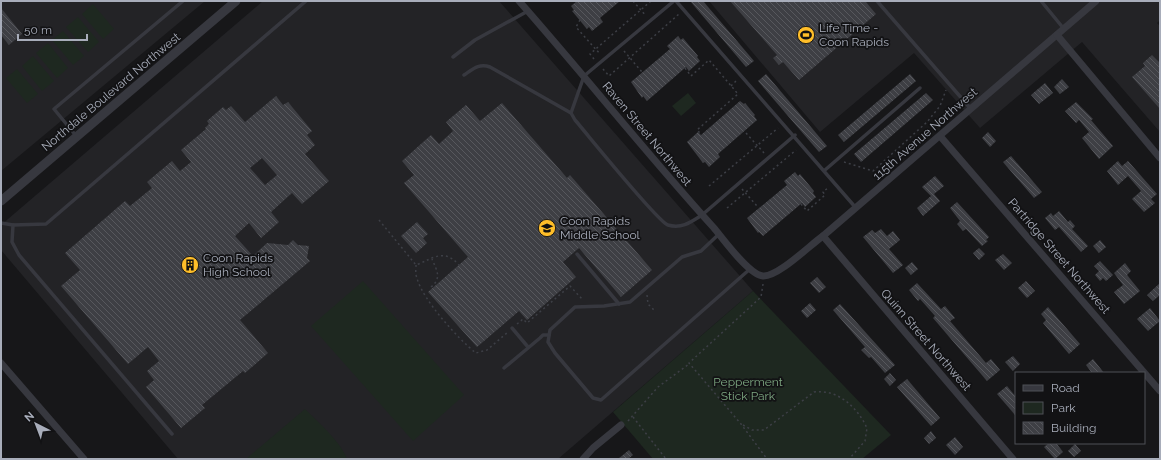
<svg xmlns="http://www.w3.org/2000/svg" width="1161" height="460" font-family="Raleway,sans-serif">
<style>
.built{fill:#232326}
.park{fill:#1e2820}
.building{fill:url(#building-back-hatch);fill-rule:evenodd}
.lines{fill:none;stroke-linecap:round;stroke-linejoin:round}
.path{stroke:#3d3f46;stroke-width:1.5;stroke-dasharray:2 3;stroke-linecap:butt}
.service{stroke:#37383f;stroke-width:3.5}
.minor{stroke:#37383f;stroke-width:7}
.tertiary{stroke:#37383f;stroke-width:9}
.labels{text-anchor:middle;stroke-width:3.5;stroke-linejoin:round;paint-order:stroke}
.poi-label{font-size:12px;fill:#a8adba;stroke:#121214;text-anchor:start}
.street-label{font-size:12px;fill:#a8adba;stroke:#121214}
.park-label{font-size:12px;fill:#7da781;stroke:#121214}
</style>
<defs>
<pattern id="building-back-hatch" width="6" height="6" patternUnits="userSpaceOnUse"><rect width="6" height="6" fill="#3e3f44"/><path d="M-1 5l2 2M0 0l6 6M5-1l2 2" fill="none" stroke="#57585d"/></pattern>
</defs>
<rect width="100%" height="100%" fill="#171719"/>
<g class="built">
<path d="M1,1H205L1,171Z"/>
<path d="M263,1H499L753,291L558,459H178L1,250V225Z"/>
<path d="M709,1H1160V20L1157,23L1160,26V132L1082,42L980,128L914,53L820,132Z"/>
</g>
<g class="park">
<path d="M93,4L114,29L103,39L82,14Z"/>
<path d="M78,17L99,42L88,52L66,27Z"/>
<path d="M63,31L84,56L73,65L52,40Z"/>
<path d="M48,43L68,68L57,78L36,53Z"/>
<path d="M33,56L54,81L42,91L22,66Z"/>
<path d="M17,69L38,94L27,103L6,78Z"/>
<path d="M688,93L696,103L681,116L672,106Z"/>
<path d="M363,281L464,395L413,441L311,326Z"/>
<path d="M753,291L891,435L862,459H653L613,412Z"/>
<path d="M305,409C318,422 341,442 347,459H246Z"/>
</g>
<g class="building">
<path d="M577,1H620L600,18L603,22L592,31L589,27L587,29L572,11L574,10L571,6Z"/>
<path d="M690,1H703L754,61L746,67Z"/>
<path d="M730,1H865L876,14L799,80L783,62L779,65L773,58L777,55Z"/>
<path d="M1,8L22,34L9,45L1,35Z"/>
<path d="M678,36L681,40L683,38L698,56L697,57L700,61L689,71L686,67L647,101L643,96L642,98L631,82L670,49L667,46Z"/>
<path d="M1152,55L1160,63V109L1132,77L1145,66L1143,63Z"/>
<path d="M766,74L827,146L819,152L758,81Z"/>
<path d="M910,74L916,81L844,142L838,135Z"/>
<path d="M1062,79L1069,87L1060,94L1054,87Z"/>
<path d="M1045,83L1053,93L1039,104L1031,95Z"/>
<path d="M926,93L933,100L861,162L854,154Z"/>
<path d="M276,96L283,105L288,102L312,131L307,135L315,145L305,154L329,181L302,204L292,193L271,212L279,222L261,238L249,223L235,236L253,256L267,243L288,245L293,240L298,245L309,246L307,258L310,261L240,320L268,353L245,373L243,371L202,405L205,408L181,428L146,387L154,380L147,371L159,361L148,347L128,364L61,286L80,270L65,253L125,201L130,206L152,188L147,182L172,161L180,171L191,162L181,150L206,129L205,128L209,124L207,121L223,107L226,110L231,106L245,122ZM262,158L277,175L265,185L250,168Z"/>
<path d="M740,101L744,104L745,103L755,115L754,116L757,120L718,154L720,157L709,167L705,162L703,163L687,142L698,132L701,135Z"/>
<path d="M1076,102L1093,119L1091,120L1113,146L1099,159L1082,138L1089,132L1079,120L1076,123L1065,111Z"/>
<path d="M502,103L567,178L570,175L652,270L621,297L579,248L563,262L576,277L527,320L519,311L477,347L428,292L468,257L404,183L414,175L402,161L431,135L439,144L453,131L446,122L466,105L480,121Z"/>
<path d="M988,132L996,141L990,147L982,138Z"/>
<path d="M1011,156L1042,192L1034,198L1003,162Z"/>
<path d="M1118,161L1122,166L1128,161L1157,194L1151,199L1155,203L1144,212L1132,199L1141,191L1128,176L1118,185L1107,171Z"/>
<path d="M795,172L798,176L800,174L814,191L813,193L816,197L805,207L802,203L763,236L759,232L758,233L747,218L787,185L784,181Z"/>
<path d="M935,176L944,186L934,194L940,201L923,216L917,208L931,196L922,187Z"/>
<path d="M957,202L989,237L986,240L988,241L982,246L966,229L963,231L957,224L960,221L950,208Z"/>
<path d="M1059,211L1068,222L1070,220L1075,226L1072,229L1088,246L1081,252L1059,227L1055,230L1045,218L1051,213L1053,216Z"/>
<path d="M417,222L428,234L423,238L427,243L416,253L401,236Z"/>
<path d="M881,229L887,236L893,231L900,240L889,249L903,265L893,273L863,237L872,230L875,233Z"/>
<path d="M1100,240L1106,247L1099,253L1093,246Z"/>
<path d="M979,248L985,254L979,260L973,253Z"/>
<path d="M1003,254L1012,263L1004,270L995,260Z"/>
<path d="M1100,261L1113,275L1106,281L1103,278L1100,281L1095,275L1099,271L1094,266Z"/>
<path d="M912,262L918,269L911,275L905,268Z"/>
<path d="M1125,263L1131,271L1127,275L1140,291L1124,304L1114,292L1123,285L1114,273Z"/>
<path d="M817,277L826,287L819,293L810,283Z"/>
<path d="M1026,281L1035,291L1027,298L1018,288Z"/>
<path d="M917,283L941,309L945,306L955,318L950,321L986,363L991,359L1000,370L987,381L933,318L935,316L920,299L918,301L909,290Z"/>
<path d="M1160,283V295L1153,301L1147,295Z"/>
<path d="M810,303L816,310L807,318L801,311Z"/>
<path d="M840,304L895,365L885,373L871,357L869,358L861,350L865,347L833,310Z"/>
<path d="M1048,307L1080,344L1069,354L1043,323L1046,320L1041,314Z"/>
<path d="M1150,308L1160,321L1148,331L1137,319Z"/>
<path d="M1013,356L1020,364L1013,371L1005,362Z"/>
<path d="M1093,359L1104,373H1092L1086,365Z"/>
<path d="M890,373L896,380L890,386L884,379Z"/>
<path d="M907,379L940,418L931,426L897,387Z"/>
<path d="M1007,386L1016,397V416L997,394Z"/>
<path d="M931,431L936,438L929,444L924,438Z"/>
<path d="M955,437L963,447L955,455L946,445Z"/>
<path d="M1049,443H1056L1063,452L1055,459L1044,447Z"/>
<path d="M1075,444L1081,451L1074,457L1068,451Z"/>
<path d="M629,450L633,455L628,459H618Z"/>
</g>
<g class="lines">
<g class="path">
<path d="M633,1L646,16"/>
<path d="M580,20L576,27L600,54"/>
<path d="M624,51L642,72"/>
<path d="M594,59L590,54L651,1"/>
<path d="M685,68L691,76L709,60L738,94L697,130L701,134"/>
<path d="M603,69L609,76L679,14"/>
<path d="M731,86L737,80"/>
<path d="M746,133L764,153"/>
<path d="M844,162L873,171L927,122L940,106L946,90"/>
<path d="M709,186L778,128"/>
<path d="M742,189L757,206"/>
<path d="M801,204L807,211L825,195L823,192L829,187"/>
<path d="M727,208L796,150"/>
<path d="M379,220L416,265C434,258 444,248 459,265"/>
<path d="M416,265C416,269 415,274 417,278C422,299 458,339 476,353L487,350L508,332"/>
<path d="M763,284L761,297L689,363L741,424L767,459"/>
<path d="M431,287C442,278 437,271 432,259"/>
<path d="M647,295L648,304L654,310"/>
<path d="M517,324L523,319L527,323L570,286L582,299"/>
<path d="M633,417L666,459"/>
<path d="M628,421L658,387L689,364"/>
<path d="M743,425L752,430H764L814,392C838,389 857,407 867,428L865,441L849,459"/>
</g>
<g class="service">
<path d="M674,1L584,76L571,113L575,120C588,135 657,221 668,225C682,229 691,222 702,215L795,135"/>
<path d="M676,1L856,208"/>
<path d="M877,1L971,109"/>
<path d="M1041,1L1064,29"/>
<path d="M453,57L475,40L528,11"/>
<path d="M464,75C473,69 479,63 490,67L571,113"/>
<path d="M77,137L54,109L183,1"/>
<path d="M825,170L920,88"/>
<path d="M1,223L13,225L12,242L19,255L172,434"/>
<path d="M13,225L46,224L306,1"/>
<path d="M719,234L701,251L682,257L630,302L604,306L575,307L550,330L548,342L555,353L593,398L601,400L750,269"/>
<path d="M577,254L619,304"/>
<path d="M512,328L528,347"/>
<path d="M504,368L540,338L543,335H549"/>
</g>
<g class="minor">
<path d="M519,1C585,76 647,154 714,228C724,240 749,275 763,276C778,277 810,245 823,236L1096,1"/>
<path d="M1057,35L1160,158"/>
<path d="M940,136L1160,391"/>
<path d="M823,236L1013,459"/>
<path d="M1,363L84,459"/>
<path d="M583,459L593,448L621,425"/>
</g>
<path class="tertiary" d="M1,201L236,1"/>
</g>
<defs>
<symbol id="stadium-disc" viewBox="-11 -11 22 22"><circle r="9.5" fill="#ffbe29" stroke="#121214"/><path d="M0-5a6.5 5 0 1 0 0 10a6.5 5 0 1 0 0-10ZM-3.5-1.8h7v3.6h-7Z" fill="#111"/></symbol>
<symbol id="school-disc" viewBox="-11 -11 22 22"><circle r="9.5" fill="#ffbe29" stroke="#121214"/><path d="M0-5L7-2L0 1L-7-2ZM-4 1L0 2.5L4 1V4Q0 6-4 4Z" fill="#111"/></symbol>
<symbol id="building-disc" viewBox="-11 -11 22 22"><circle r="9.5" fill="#ffbe29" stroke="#121214"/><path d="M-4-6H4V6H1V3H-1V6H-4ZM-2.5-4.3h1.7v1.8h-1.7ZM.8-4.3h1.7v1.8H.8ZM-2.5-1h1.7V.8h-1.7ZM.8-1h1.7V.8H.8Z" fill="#111"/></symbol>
</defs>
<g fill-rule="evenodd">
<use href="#stadium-disc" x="796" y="25" width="20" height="20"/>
<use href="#school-disc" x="537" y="218" width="20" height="20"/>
<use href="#building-disc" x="180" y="255" width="20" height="20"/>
</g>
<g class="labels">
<g class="poi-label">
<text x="819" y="32">Life Time -<tspan x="819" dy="14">Coon Rapids</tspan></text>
<text x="560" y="225">Coon Rapids<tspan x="560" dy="14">Middle School</tspan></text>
<text x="203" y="262">Coon Rapids<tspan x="203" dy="14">High School</tspan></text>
</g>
<g class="street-label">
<text transform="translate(111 92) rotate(-40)" y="4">Northdale Boulevard Northwest</text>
<text transform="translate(647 134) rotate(50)" y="4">Raven Street Northwest</text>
<text transform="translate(925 134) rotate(-41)" y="4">115th Avenue Northwest</text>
<text transform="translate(1059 256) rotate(49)" y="4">Partridge Street Northwest</text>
<text transform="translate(926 340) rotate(49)" y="4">Quinn Street Northwest</text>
</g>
<g class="park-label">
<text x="748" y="386">Pepperment<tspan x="748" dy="14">Stick Park</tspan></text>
</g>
</g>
<rect width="1161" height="460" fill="none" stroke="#a8adba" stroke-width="4"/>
<rect x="1015" y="372" width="130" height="72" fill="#121214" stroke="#4e5056"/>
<rect x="1023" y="385" width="20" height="6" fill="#37383f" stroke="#4e5056"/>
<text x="1051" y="392" font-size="12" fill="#a8adba">Road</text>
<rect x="1023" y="402" width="20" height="12" fill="#1e2820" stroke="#4e5056"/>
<text x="1051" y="412" font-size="12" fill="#a8adba">Park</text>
<rect x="1023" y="422" width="20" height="12" fill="url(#building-back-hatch)" stroke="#4e5056"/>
<text x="1051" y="432" font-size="12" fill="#a8adba">Building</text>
<g transform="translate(36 424) rotate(318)" stroke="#121214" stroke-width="3" paint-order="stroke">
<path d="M0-3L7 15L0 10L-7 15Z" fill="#a8adba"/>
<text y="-6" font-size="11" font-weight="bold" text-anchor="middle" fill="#a8adba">N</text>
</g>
<path d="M18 34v6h69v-6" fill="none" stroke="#a8adba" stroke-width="2"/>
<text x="24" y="34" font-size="12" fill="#a8adba" stroke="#121214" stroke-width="3" paint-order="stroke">50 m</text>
</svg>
